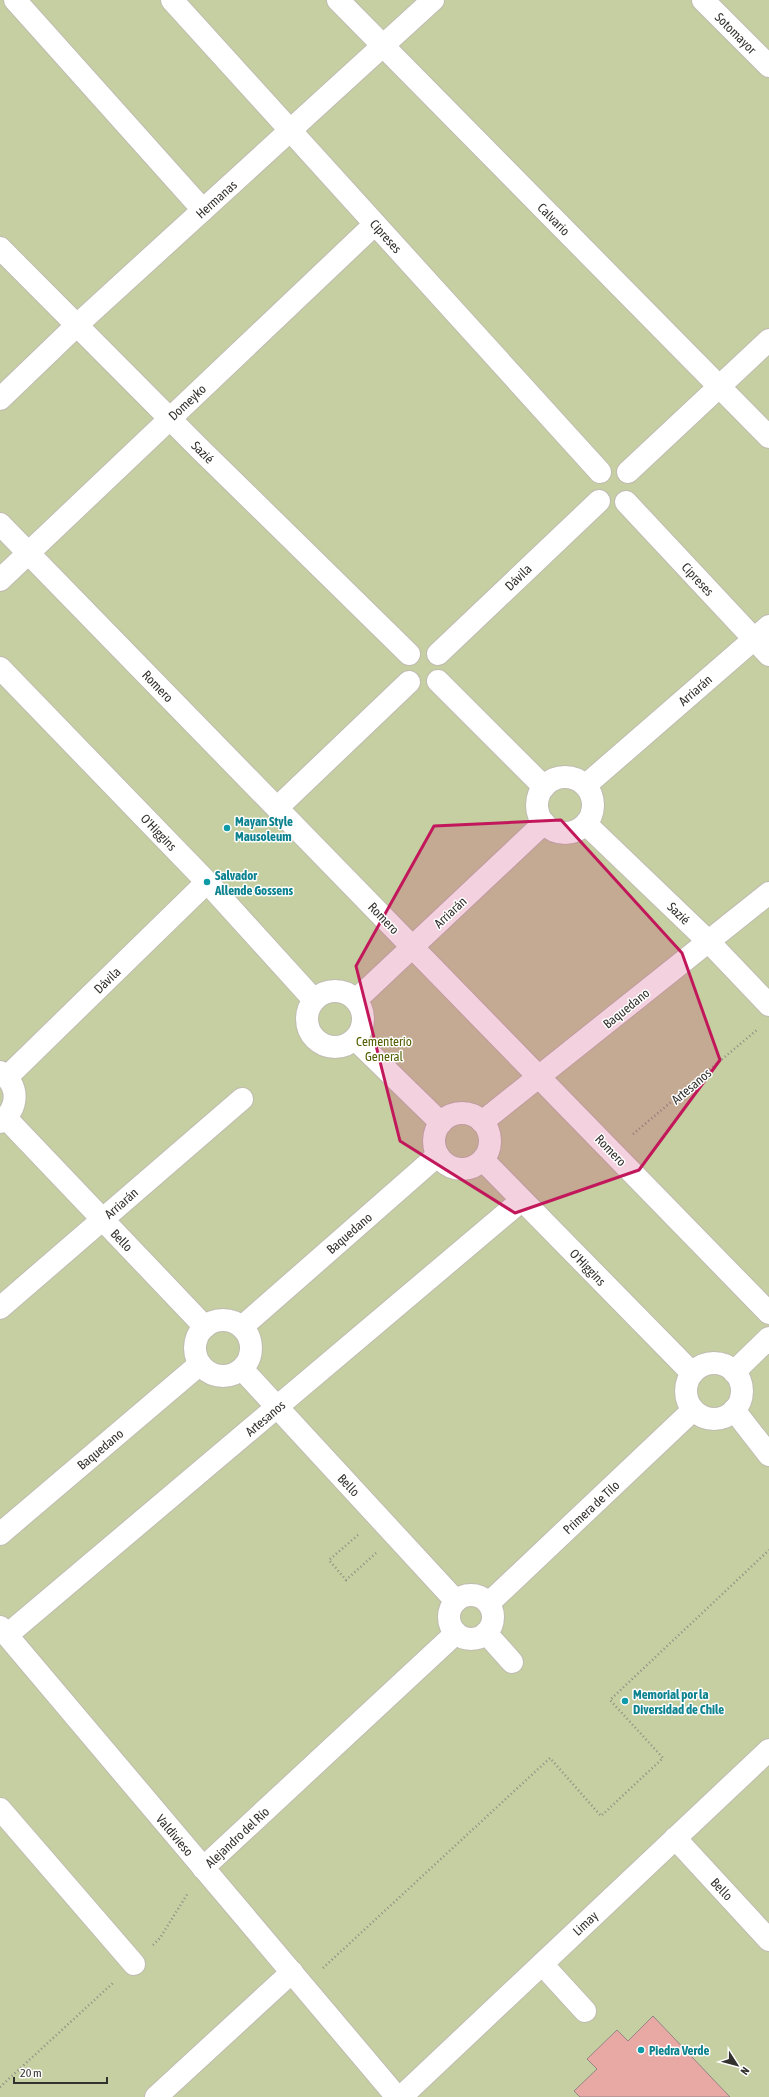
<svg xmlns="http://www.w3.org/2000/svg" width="769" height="2097" font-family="'Asap Condensed',sans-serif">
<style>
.green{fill:#c5cfa1}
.building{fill:#e8a8a4;stroke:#938786}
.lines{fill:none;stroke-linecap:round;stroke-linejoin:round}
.minor-casing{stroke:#c1bbb2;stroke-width:24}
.path{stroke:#8f8b84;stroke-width:2.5;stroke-dasharray:1 3;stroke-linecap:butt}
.minor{stroke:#fff;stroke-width:22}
.marked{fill:#c2185b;fill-opacity:0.2;stroke:#c2185b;stroke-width:3;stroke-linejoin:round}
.culture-dot{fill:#0f9aa8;stroke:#fff;stroke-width:1.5}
.labels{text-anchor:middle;stroke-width:3;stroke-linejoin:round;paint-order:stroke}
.street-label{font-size:13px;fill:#33312d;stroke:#fff}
.culture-label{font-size:13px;font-weight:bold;fill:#0d838f;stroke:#fff;text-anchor:start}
.park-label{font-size:13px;fill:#535f02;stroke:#fff}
</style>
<rect width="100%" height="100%" fill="#eae4da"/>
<rect class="green" x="0" y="0" width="769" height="2097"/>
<path class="building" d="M653,2016L730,2097H580L574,2091L597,2069L587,2059L617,2030L628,2041Z"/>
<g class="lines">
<defs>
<g id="minor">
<path d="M15,0L203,210"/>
<path d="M172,0L600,472"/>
<path d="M338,0L769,437"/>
<path d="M703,0L769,66"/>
<path d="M0,248L199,448L409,654"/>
<path d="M0,399L77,325L433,0"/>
<path d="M628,472L769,340"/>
<path d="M626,502L769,655"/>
<path d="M0,524L769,1313"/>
<path d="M0,580L375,224"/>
<path d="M438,654L599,501"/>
<path d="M0,668L207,882L314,1000"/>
<path d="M438,681L544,787"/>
<circle cx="565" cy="805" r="28"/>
<path d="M586,785L769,626"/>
<path d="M277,808L409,682"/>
<path d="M586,824L709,942L769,1005"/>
<circle cx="335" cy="1019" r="28"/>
<path d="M356,1000L544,823"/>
<path d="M355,1039L441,1123"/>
<path d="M0,1072C20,1085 19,1109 0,1122"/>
<path d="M7,1077L207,882"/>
<circle cx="462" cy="1141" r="28"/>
<path d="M6,1118L205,1327"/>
<path d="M482,1122L769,893"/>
<path d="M483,1160L692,1373"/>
<path d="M0,1308L242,1099"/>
<circle cx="223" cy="1348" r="28"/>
<path d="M242,1327L438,1155"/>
<circle cx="714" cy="1391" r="28"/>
<path d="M242,1369L456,1601"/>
<path d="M734,1372L769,1338"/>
<path d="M734,1410L769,1455"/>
<path d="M0,1534L200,1364"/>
<circle cx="471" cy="1617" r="22"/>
<path d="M489,1603L693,1410"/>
<path d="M0,1627L397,2097"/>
<path d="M486,1633L512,1662"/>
<path d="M7,1635L522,1200"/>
<path d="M0,1809L134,1964"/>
<path d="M675,1838L769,1940"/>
<path d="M203,1868L456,1633"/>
<path d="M542,1964L585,2011"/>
<path d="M156,2097L292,1972"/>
<path d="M401,2097L769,1750"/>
</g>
</defs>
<use href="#minor" class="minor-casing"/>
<g class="path">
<path d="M633,1134L758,1029"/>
<path d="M358,1535L329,1560L346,1580L376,1553"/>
<path d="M153,1945L160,1938L188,1893"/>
<path d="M323,1968L550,1758L601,1816L663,1758L610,1700L769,1550"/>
<path d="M0,2087L114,1982"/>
</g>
<use href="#minor" class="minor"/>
</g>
<path class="marked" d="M561,820L682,953L720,1060L639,1170L515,1213L400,1141L356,966L434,826Z"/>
<g class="culture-dot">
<circle cx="227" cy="828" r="4"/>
<circle cx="207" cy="882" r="4"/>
<circle cx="625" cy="1701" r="4"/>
<circle cx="641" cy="2050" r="4"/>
</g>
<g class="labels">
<g class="street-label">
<text transform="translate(736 33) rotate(45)" y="5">Sotomayor</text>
<text transform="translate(216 199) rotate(-42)" y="5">Hermanas</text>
<text transform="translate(554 219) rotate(45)" y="5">Calvario</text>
<text transform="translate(386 236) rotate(48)" y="5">Cipreses</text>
<text transform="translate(187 402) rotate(-43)" y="5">Domeyko</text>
<text transform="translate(203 452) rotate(45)" y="5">Sazié</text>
<text transform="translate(518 577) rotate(-44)" y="5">Dávila</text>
<text transform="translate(698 579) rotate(47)" y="5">Cipreses</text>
<text transform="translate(158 686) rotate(46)" y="5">Romero</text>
<text transform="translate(695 690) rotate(-41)" y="5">Arriarán</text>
<text transform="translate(159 832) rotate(46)" y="5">O'Higgins</text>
<text transform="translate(450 912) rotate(-43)" y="5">Arriarán</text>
<text transform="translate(679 913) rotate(44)" y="5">Sazié</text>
<text transform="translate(384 918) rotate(46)" y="5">Romero</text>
<text transform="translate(107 980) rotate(-44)" y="5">Dávila</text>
<text transform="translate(626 1008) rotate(-39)" y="5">Baquedano</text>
<text transform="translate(691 1086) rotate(-40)" y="5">Artesanos</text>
<text transform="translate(611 1150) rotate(46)" y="5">Romero</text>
<text transform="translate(121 1203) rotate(-41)" y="5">Arriarán</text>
<text transform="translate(349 1233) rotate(-41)" y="5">Baquedano</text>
<text transform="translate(122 1240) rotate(46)" y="5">Bello</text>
<text transform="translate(588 1267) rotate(46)" y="5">O'Higgins</text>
<text transform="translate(265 1418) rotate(-40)" y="5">Artesanos</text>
<text transform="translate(100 1449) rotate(-40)" y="5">Baquedano</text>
<text transform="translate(349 1485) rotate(47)" y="5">Bello</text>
<text transform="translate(591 1507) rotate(-43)" y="5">Primera de Tilo</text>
<text transform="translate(175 1835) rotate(50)" y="5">Valdivieso</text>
<text transform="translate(237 1837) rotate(-43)" y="5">Alejandro del Río</text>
<text transform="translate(722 1889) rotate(47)" y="5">Bello</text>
<text transform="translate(585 1923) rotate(-43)" y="5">Limay</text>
</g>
<g class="culture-label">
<text x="235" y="826">Mayan Style<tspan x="235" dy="15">Mausoleum</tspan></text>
<text x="215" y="880">Salvador<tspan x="215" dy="15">Allende Gossens</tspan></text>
<text x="633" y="1699">Memorial por la<tspan x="633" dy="15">Diversidad de Chile</tspan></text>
<text x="649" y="2055">Piedra Verde</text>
</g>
<g class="park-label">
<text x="384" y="1046">Cementerio<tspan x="384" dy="15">General</tspan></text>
</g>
</g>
<g transform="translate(737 2065) rotate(126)" stroke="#ffffff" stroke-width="3" paint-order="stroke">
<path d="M0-3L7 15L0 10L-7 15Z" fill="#33312d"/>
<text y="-6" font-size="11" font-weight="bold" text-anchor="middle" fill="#33312d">N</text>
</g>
<path d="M14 2077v6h93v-6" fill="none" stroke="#33312d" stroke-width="2"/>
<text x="20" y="2077" font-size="12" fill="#33312d" stroke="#ffffff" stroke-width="3" paint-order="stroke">20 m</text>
</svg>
